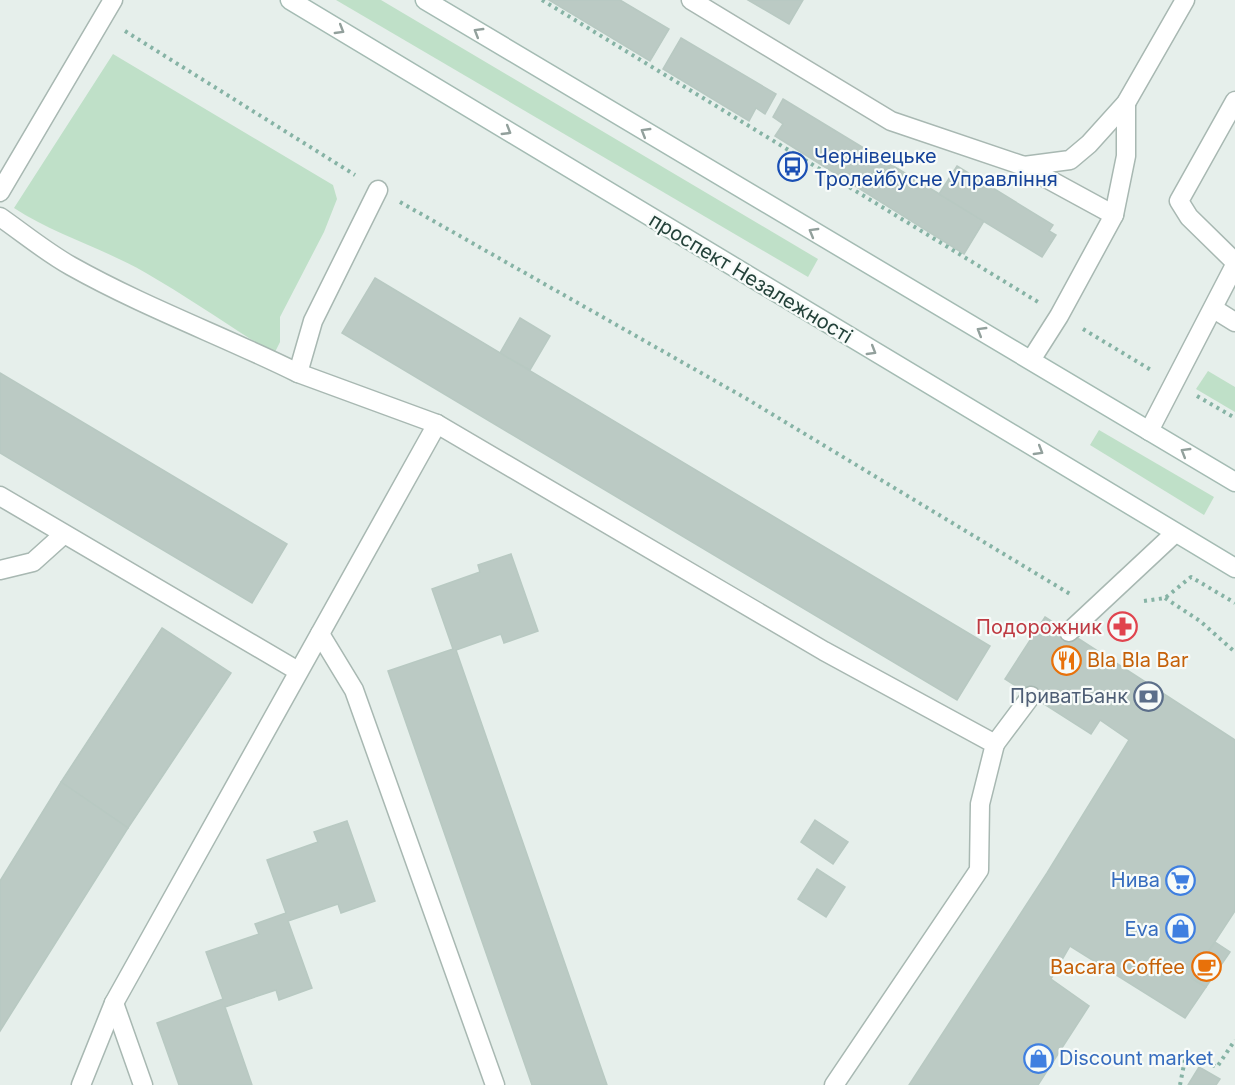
<svg xmlns="http://www.w3.org/2000/svg" width="1235" height="1085" font-family="Inter,sans-serif">
<style>
.green{fill:#bfe0c8}
.building{fill:#bbcac4;stroke:#b8c9c2;stroke-width:1.5}
.lines{fill:none;stroke-linecap:round;stroke-linejoin:round}
.service-casing{stroke:#a8b8b2;stroke-width:21}
.secondary-casing{stroke:#a4bbb3;stroke-width:21}
.path{stroke:#86b3a5;stroke-width:4;stroke-dasharray:3 4.5;stroke-linecap:butt}
.service{stroke:#fff;stroke-width:18}
.secondary{stroke:#fff;stroke-width:18}
.oneway{stroke:#92a09c}
.labels{text-anchor:middle;stroke-width:4.5;stroke-linejoin:round;paint-order:stroke}
.transit-label{font-size:20px;fill:#164399;stroke:#f7fbf9;text-anchor:start}
.street-label{font-size:20px;fill:#24423a;stroke:#f7fbf9}
.health-label{font-size:20px;fill:#be3a42;stroke:#f7fbf9;text-anchor:end}
.food-label{font-size:20px;fill:#c56008;stroke:#f7fbf9;text-anchor:start}
.service-label{font-size:20px;fill:#4e5e75;stroke:#f7fbf9;text-anchor:end}
.shop-label{font-size:20px;fill:#366cbe;stroke:#f7fbf9;text-anchor:end}
</style>
<rect width="100%" height="100%" fill="#e6efeb"/>
<g class="green">
<path d="M336,0H381L818,259L808,277Z"/>
<path d="M113,54L333,185L337,199L324,232L280,317V342L274,354C231,327 189,298 146,273C103,248 55,235 14,208Z"/>
<path d="M1208,371L1235,387V412L1196,389Z"/>
<path d="M1099,430L1214,497L1204,515L1090,445Z"/>
</g>
<g class="building">
<path d="M549,0H620L669,29L650,61Z"/>
<path d="M748,0H803L789,24Z"/>
<path d="M681,38L776,94L765,114L756,108L749,121L663,69Z"/>
<path d="M783,99L984,221L964,254L775,136L783,124L773,117Z"/>
<path d="M957,166L1053,225L1049,231L1056,235L1042,257L939,194Z"/>
<path d="M375,278L990,646L957,700L342,333Z"/>
<path d="M520,318L550,336L530,370L500,353Z"/>
<path d="M0,373L287,544L252,603L0,453Z"/>
<path d="M511,554L538,631L504,643L501,634L456,650L607,1085H532L388,671L453,649L432,589L480,572L478,565Z"/>
<path d="M1045,617L1235,740V911L1191,978L1206,987L1185,1018L1070,946L1051,979L1089,1006L1038,1085H909L1047,873L1129,740L1100,720L1091,734L1005,679Z"/>
<path d="M162,628L231,673L128,828L61,782Z"/>
<path d="M61,782L128,828L0,1031V881Z"/>
<path d="M815,820L848,842L833,864L801,842Z"/>
<path d="M347,821L375,901L341,913L338,904L288,921L312,988L279,1000L276,990L225,1007L252,1085H179L157,1023L223,999L206,952L259,934L255,924L286,913L267,860L318,842L314,832Z"/>
<path d="M817,869L845,887L826,917L798,899Z"/>
<path d="M1215,942L1230,952L1206,987L1191,978Z"/>
<path d="M1199,1067L1220,1079L1216,1085H1188Z"/>
</g>
<g class="lines">
<defs>
<g id="service">
<path d="M691,0L891,121L1024,166L1070,160L1089,144L1126,103L1185,0"/>
<path d="M1235,101L1179,201L1189,217L1235,262"/>
<path d="M1024,166L1114,215L1059,316L1031,360"/>
<path d="M378,190L313,321L298,373L437,424L824,651L995,744L980,804L979,870L834,1085"/>
<path d="M0,192L113,0"/>
<path d="M1114,215L1126,156V103"/>
<path d="M0,217C23,233 46,252 71,266C144,307 223,336 298,373"/>
<path d="M1214,309L1235,322"/>
<path d="M1149,431L1235,265"/>
<path d="M0,496L298,671"/>
<path d="M0,570L33,562L63,535"/>
<path d="M1069,632L1175,533"/>
<path d="M320,634L354,690L495,1085"/>
<path d="M995,744L1031,696"/>
<path d="M114,1003L143,1085"/>
<path d="M81,1085L114,1003L437,424"/>
</g>
<g id="secondary">
<path d="M290,0L1235,568"/>
<path d="M425,0L1235,482"/>
</g>
</defs>
<use href="#service" class="service-casing"/>
<use href="#secondary" class="secondary-casing"/>
<g class="path">
<path d="M542,0L1038,302"/>
<path d="M125,31L355,175"/>
<path d="M400,202L747,399L1070,594"/>
<path d="M1083,329L1151,370"/>
<path d="M1197,396L1235,418"/>
<path d="M1165,598L1200,621L1235,652"/>
<path d="M1144,601L1165,598L1191,577L1235,603"/>
<path d="M1180,1085L1186,1054L1217,1067L1235,1040"/>
</g>
<use href="#service" class="service"/>
<use href="#secondary" class="secondary"/>
</g>
<defs><path id="oneway-chevron" d="M-2-3.5L2.5 0L-2 3.5" fill="none" stroke-width="1.6" stroke-linecap="round" stroke-linejoin="round" transform="scale(1.5)"/></defs>
<g class="oneway">
<use href="#oneway-chevron" transform="translate(340 30) rotate(31)"/>
<use href="#oneway-chevron" transform="translate(478 32) rotate(-149)"/>
<use href="#oneway-chevron" transform="translate(507 131) rotate(31)"/>
<use href="#oneway-chevron" transform="translate(645 132) rotate(-149)"/>
<use href="#oneway-chevron" transform="translate(813 232) rotate(-150)"/>
<use href="#oneway-chevron" transform="translate(981 331) rotate(-149)"/>
<use href="#oneway-chevron" transform="translate(872 351) rotate(31)"/>
<use href="#oneway-chevron" transform="translate(1039 451) rotate(31)"/>
<use href="#oneway-chevron" transform="translate(1185 452) rotate(-149)"/>
</g>
<defs>
<symbol id="bus-ring" viewBox="-11 -11 22 22"><circle r="9.5" fill="#f7fbf9" stroke="#1a4fb4" stroke-width="1.5"/><path d="M-5-6H5V4H4V6H2V4H-2V6H-4V4H-5ZM-3.5-4V0h7V-4ZM-3.5 1.2v1.5H-2V1.2ZM2 1.2v1.5H3.5V1.2Z" fill="#1a4fb4"/></symbol>
<symbol id="pharmacy-ring" viewBox="-11 -11 22 22"><circle r="9.5" fill="#f7fbf9" stroke="#e0444e" stroke-width="1.5"/><path d="M-2-6h4v4h4v4h-4v4h-4v-4h-4v-4h4Z" fill="#e0444e"/></symbol>
<symbol id="restaurant-ring" viewBox="-11 -11 22 22"><circle r="9.5" fill="#f7fbf9" stroke="#e8710a" stroke-width="1.5"/><path d="M-5-6h1v4h1v-4h1v4h1v-4h1v5L-1.5 .5V6h-2V.5L-5-1ZM5-6V6H3V1.5H1.5Q1.5-4 5-6Z" fill="#e8710a"/></symbol>
<symbol id="bank-ring" viewBox="-11 -11 22 22"><circle r="9.5" fill="#f7fbf9" stroke="#5c6f8a" stroke-width="1.5"/><path d="M-6-4H6V4H-6ZM0-2.3a2.3 2.3 0 1 0 0 4.6a2.3 2.3 0 1 0 0-4.6Z" fill="#5c6f8a"/></symbol>
<symbol id="supermarket-ring" viewBox="-11 -11 22 22"><circle r="9.5" fill="#f7fbf9" stroke="#3f7fe0" stroke-width="1.5"/><path d="M-6-5.5h2.5l.6 2H6L4.5 2H-2.5L-4.4-4H-6ZM-1.5 3.2a1.3 1.3 0 1 0 .1 0ZM3 3.2a1.3 1.3 0 1 0 .1 0Z" fill="#3f7fe0"/></symbol>
<symbol id="shop-ring" viewBox="-11 -11 22 22"><circle r="9.5" fill="#f7fbf9" stroke="#3f7fe0" stroke-width="1.5"/><path d="M-5-2.5h2.3a2.7 3.5 0 0 1 5.4 0H5L5.5 6h-11ZM-1.5-2.5h3a1.5 2.3 0 0 0-3 0Z" fill="#3f7fe0"/></symbol>
<symbol id="cafe-ring" viewBox="-11 -11 22 22"><circle r="9.5" fill="#f7fbf9" stroke="#e8710a" stroke-width="1.5"/><path d="M-5.5-4.5H6V0H3Q3 3.5 0 3.5H-2.5Q-5.5 3.5-5.5 0ZM3-3.2v2h1.7v-2ZM-6 4.5H4V6H-6Z" fill="#e8710a"/></symbol>
</defs>
<g fill-rule="evenodd">
<use href="#bus-ring" x="776" y="150" width="33" height="33"/>
<use href="#pharmacy-ring" x="1106" y="610" width="33" height="33"/>
<use href="#restaurant-ring" x="1050" y="644" width="33" height="33"/>
<use href="#bank-ring" x="1132" y="680" width="33" height="33"/>
<use href="#supermarket-ring" x="1164" y="864" width="33" height="33"/>
<use href="#shop-ring" x="1164" y="912" width="33" height="33"/>
<use href="#cafe-ring" x="1190" y="950" width="33" height="33"/>
<use href="#shop-ring" x="1022" y="1042" width="33" height="33"/>
</g>
<g class="labels">
<g class="transit-label">
<text x="814" y="163">Чернівецьке<tspan x="814" dy="23">Тролейбусне Управління</tspan></text>
</g>
<g class="street-label">
<text transform="translate(751 278) rotate(31)" y="7">проспект Незалежності</text>
</g>
<g class="health-label">
<text x="1102" y="634">Подорожник</text>
</g>
<g class="food-label">
<text x="1087" y="667">Bla Bla Bar</text>
<text x="1185" y="974" text-anchor="end">Bacara Coffee</text>
</g>
<g class="service-label">
<text x="1128" y="703">ПриватБанк</text>
</g>
<g class="shop-label">
<text x="1160" y="887">Нива</text>
<text x="1159" y="936">Eva</text>
<text x="1059" y="1065" text-anchor="start">Discount market</text>
</g>
</g>
</svg>
